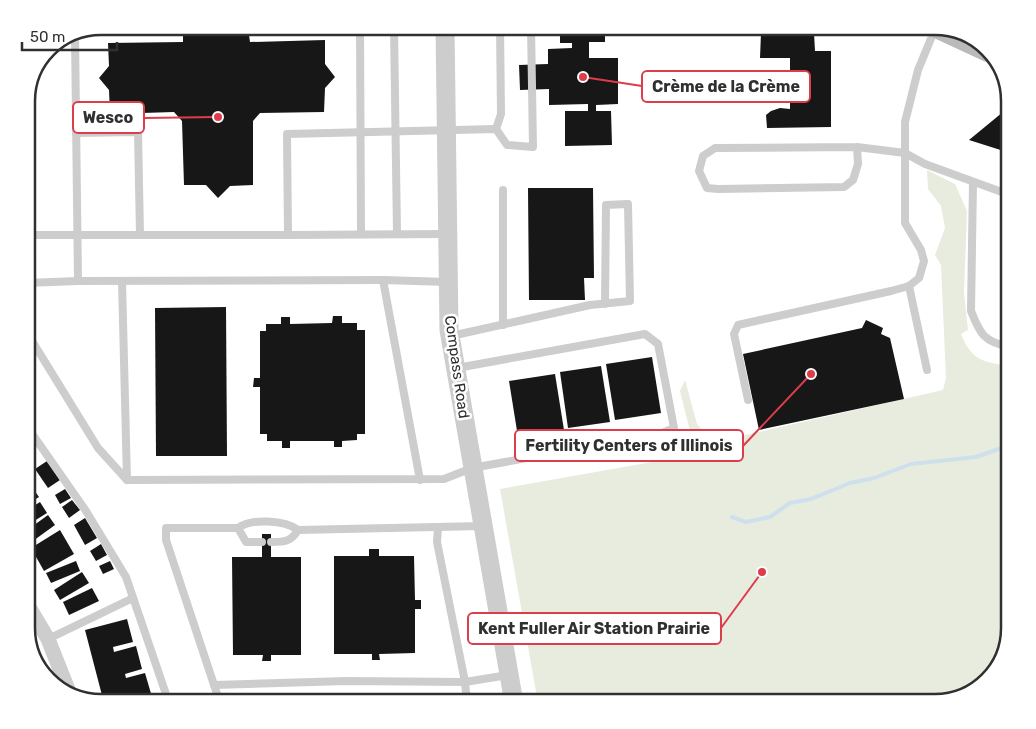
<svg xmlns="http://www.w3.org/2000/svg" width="1036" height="729" font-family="Rubik,sans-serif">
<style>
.green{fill:#e7ecdf}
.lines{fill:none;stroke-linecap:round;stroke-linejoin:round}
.stream{stroke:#cde0eb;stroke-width:4}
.building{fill:#171717}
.path{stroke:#cdcdcd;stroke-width:2.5;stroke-dasharray:2.5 2.5;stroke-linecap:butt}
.service{stroke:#cdcdcd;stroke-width:8}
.minor{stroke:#cdcdcd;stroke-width:15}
.tertiary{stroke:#cdcdcd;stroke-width:19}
.secondary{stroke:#bababa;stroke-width:21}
.labels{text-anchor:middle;stroke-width:5;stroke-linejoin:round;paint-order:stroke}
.street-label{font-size:15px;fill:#303030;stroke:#fff}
.rim{fill:none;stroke:#303030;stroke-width:2.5}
.leader{fill:none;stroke:#dd3d4b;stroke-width:2}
.callout-dot{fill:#dd3d4b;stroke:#fff;stroke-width:2}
.callout{fill:#fff;stroke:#dd3d4b;stroke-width:2}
.callout-label{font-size:16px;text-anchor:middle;font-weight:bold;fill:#303030}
</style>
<rect width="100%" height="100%" fill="#fff"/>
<path class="green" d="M927,170L955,184L967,211L964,293L968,330L961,334C972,361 983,362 1010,366V628L994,673L968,695L935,703H538L500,489L686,456L691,435L680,391L685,380L697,424L708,437L724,440L943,390L946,378L941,265L935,255L945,228L941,206L928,189Z"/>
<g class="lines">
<path class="stream" d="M732,517L746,522L770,517L790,503L811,499L850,483L874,478L911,464L976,457L1010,445"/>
</g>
<g class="building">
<path d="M560,26H605V42H589V58H618V104L596,105V111H611L612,145L565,146V111H588V104L549,105V89L520,90L519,65L548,64V49L572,48V43H560Z"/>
<path d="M761,33H814L815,51H831V127L767,128L766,115L771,111L780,108L790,109V58H760Z"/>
<path d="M183,35H249L250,42L325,40V64L335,77L325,88L324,112L260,113L253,121V185L230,186L218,198L206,185H184L182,121L174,112L110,114L109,90L99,78L109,66L108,43L183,42Z"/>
<path d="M1003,112L1010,114V153L969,140Z"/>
<path d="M528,188H593L594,278H584L585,300H529Z"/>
<path d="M226,307L227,456H156L155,308Z"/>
<path d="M333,316H342V323H357V330H365V434H357V440L342,441V447H334V441H290V448H282V441H267V434H260V387H253L254,378H260V331H266V324H281V317H290V324L332,323Z"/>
<path d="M866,320L883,328L881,334L890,338L904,399L759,430L743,354L862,328Z"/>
<path d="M652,357L661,413L615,420L606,364Z"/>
<path d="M601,366L610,422L568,428L560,372Z"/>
<path d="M555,374L564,430L518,437L509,381Z"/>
<path d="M47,461L60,480L48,488L35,469Z"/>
<path d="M26,479L39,497L26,505Z"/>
<path d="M65,489L71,498L60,504L55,495Z"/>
<path d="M72,500L80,510L69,518L62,507Z"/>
<path d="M40,502L47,513L26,526V511Z"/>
<path d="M48,515L55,525L26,546V531Z"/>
<path d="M85,518L97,538L85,545L74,525Z"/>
<path d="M60,530L74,554L44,571L31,548Z"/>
<path d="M262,534H271V557H301V655H271V661H262L263,655H233L232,557H262Z"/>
<path d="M101,544L107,555L96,561L90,551Z"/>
<path d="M369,549H379V556H414L415,600H421V609H415V653L379,654L380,660H372V654H334V556H369Z"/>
<path d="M76,561L80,571L51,583L46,573Z"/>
<path d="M110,561L114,569L103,574L99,566Z"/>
<path d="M82,572L89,583L60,600L54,590Z"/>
<path d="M92,588L99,601L69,615L63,602Z"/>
<path d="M127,619L133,642L113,647L114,652L136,646L142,669L125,674L126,678L145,673L152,697L133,703H104L85,630Z"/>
</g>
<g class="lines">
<path class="path" d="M859,703H877"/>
<g class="service">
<path d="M360,26L361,233"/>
<path d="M394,26L397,234"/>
<path d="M75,36L78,281L383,280"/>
<path d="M496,129L501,114L500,26"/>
<path d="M76,133L138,132L140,235"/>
<path d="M857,147L858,164L853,180L844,187L718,189L707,188L699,171L703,156L715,148L857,147L905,153L925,164L1010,195"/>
<path d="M973,182L971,311C980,334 984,342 1010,347"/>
<path d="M447,234L288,235L287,134L496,129L507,145L533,147L531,26"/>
<path d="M26,235H288"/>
<path d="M122,281L127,480L444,479L472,468L660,434L674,428L658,344L645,334L457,368"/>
<path d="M26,283L78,281"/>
<path d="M909,286L927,370"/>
<path d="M503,325V190"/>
<path d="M26,331L98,448L127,480"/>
<path d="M451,336L590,305L630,301L628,204L606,205L605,304"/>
<path d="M748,400L734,334L738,325L891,291L909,286L919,278L924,261L921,250L905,223V122L918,70L935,29"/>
<path d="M26,425L86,511L126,577L169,703"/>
<path d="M420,480L383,280L448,282"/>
<path d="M238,528L246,542H262"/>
<path d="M438,528L437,542L465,682L508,675"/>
<path d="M271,542C284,542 291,542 298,530"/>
<path d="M48,639L133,598"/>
<path d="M214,685L346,681L465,682L467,703"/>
<path d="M220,703L166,540V528H238C251,518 285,520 298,530L483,526"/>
</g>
<path class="minor" d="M26,602L48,639L69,692"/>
<path class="tertiary" d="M445,26L449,330L514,703"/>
<path class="secondary" d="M933,26L989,52"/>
</g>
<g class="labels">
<g class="street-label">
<text transform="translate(457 367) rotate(82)" y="5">Compass Road</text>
</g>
</g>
<path d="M0 0H1036V729H0ZM101 35H935A66 66 0 0 1 1001 101V628A66 66 0 0 1 935 694H101A66 66 0 0 1 35 628V101A66 66 0 0 1 101 35Z" fill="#fff" fill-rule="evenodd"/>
<path class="rim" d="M101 35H935A66 66 0 0 1 1001 101V628A66 66 0 0 1 935 694H101A66 66 0 0 1 35 628V101A66 66 0 0 1 101 35Z"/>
<path class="leader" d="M583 77L642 86M218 117L144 118M811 374L743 446M762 572L721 628"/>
<g class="callout-dot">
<circle cx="583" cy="77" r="5"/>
<circle cx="218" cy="117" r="5"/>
<circle cx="811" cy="374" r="5"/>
<circle cx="762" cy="572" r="5"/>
</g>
<g class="callout">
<rect x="642" y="71" width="168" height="31" rx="5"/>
<rect x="73" y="102" width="71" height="31" rx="5"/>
<rect x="515" y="430" width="228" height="31" rx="5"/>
<rect x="468" y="613" width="253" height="31" rx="5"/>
</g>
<g class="callout-label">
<text x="726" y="92">Crème de la Crème</text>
<text x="108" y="123">Wesco</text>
<text x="629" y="451">Fertility Centers of Illinois</text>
<text x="594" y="634">Kent Fuller Air Station Prairie</text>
</g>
<path d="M22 42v8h95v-8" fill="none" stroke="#303030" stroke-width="2.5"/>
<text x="30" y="42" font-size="15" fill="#303030" stroke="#ffffff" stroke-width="4" paint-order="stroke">50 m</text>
</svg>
